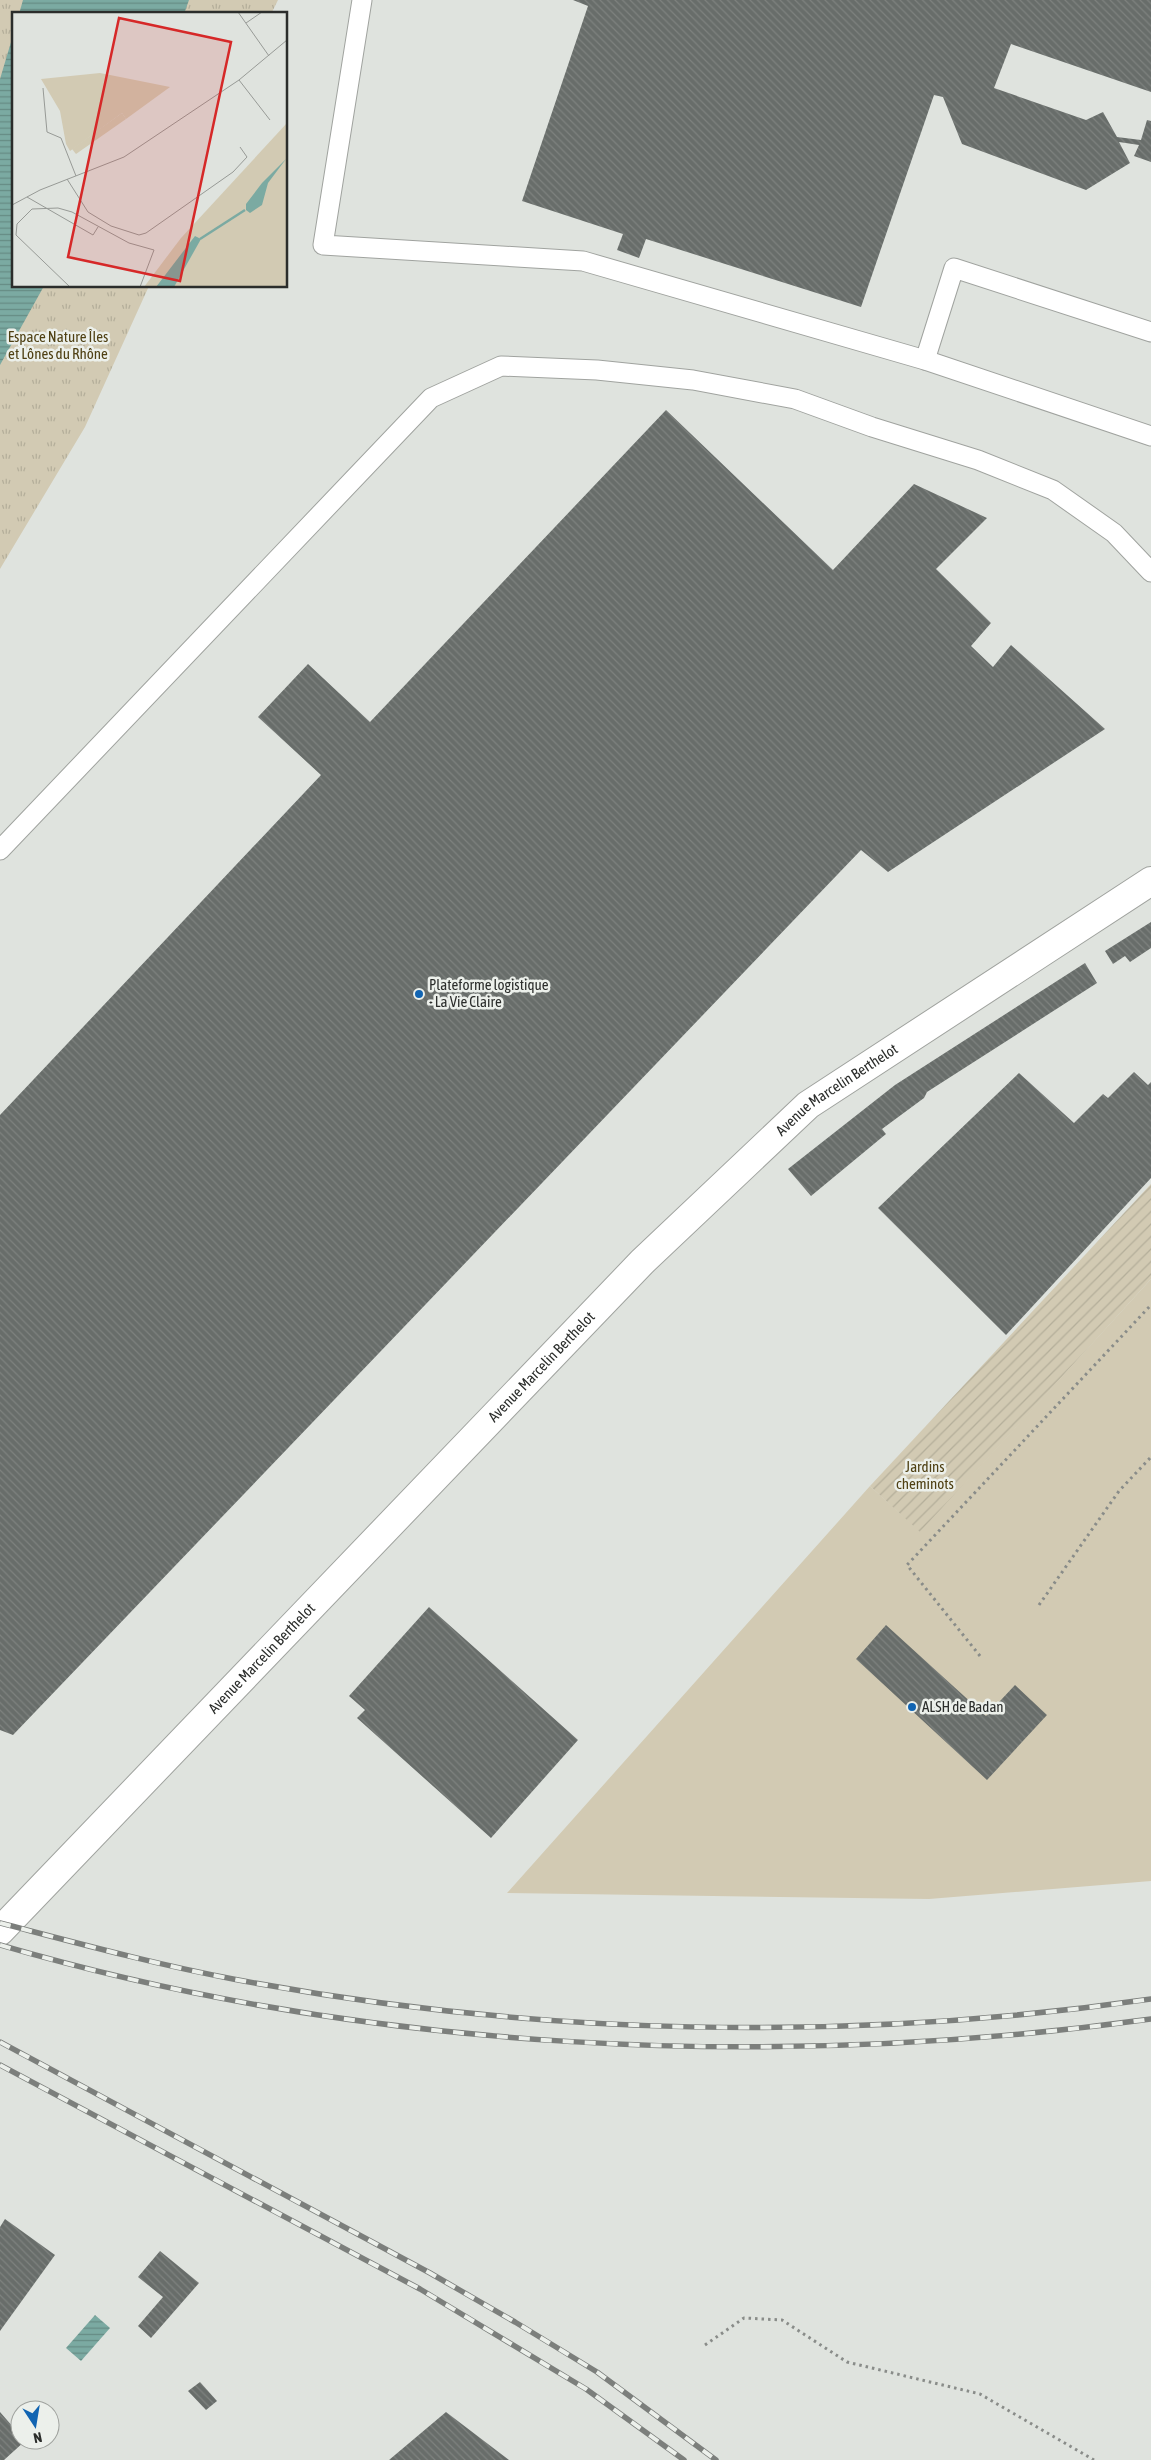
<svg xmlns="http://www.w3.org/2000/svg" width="1151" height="2460" font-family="'Asap Condensed',sans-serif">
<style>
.park{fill:url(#park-tufts)}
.garden{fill:url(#garden-furrows)}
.pitch{fill:#d2cab3}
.water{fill:url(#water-rules)}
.building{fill:url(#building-back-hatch)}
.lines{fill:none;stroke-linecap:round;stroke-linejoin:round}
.lane-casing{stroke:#a0a39f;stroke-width:21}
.secondary-casing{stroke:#a0a39f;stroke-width:30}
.path{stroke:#898c89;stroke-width:3;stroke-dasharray:2.5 4;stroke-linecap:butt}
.lane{stroke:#fff;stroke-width:19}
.secondary{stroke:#fff;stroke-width:28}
.rail-casing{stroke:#7c7f7c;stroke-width:5.5}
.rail{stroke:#ecf0eb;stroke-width:4;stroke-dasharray:11;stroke-linecap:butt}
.poi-dot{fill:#1164b2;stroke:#ecf0eb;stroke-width:2}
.labels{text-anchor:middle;stroke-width:5;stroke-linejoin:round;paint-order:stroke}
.park-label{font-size:15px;fill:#4f4013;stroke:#ecf0eb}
.poi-label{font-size:15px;fill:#2b2d2b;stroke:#ecf0eb;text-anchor:start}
.street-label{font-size:15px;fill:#2b2d2b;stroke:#ecf0eb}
.inset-river{fill:none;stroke:#7baaa2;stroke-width:2.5}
.inset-road{fill:none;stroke:#979a96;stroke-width:1}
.view{fill:#d62828;fill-opacity:0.15;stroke:#d62828;stroke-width:2.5}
.inset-edge{fill:none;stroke:#2b2d2b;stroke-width:2.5}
</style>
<defs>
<pattern id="park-tufts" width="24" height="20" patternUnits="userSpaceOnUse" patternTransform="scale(1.25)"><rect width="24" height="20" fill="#d2cab3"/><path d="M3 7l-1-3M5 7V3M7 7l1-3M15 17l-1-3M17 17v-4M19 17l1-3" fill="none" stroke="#b4ae9a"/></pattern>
<pattern id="garden-furrows" width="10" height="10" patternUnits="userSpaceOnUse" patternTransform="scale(1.25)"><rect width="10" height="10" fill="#d2cab3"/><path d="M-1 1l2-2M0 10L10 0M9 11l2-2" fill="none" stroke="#b4ae9a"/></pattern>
<pattern id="water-rules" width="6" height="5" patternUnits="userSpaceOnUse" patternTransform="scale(1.25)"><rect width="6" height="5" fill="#7baaa2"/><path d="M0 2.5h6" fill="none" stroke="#658b84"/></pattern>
<pattern id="building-back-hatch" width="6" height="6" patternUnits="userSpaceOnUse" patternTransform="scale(1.25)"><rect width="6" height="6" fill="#686d6a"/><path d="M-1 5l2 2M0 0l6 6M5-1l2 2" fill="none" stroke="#7e827f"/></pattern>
</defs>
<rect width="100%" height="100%" fill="#dfe3de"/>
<path class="park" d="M0,0H278L271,14H14V286H149L85,427L0,569Z"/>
<path class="garden" d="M1151,1184V1279L920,1533L870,1486Z"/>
<path class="pitch" d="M1151,1279V1881L929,1899L507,1893L870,1486L920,1532Z"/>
<g class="water">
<path d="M23,0H189L184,14H19Z"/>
<path d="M14,32V286H44L0,365V79Z"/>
<path d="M95,2315L110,2328L81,2361L66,2348Z"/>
</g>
<g class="building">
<path d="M573,0H1151V92L1011,44L994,88L1086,120L1103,112L1117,137L1141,140L1147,120L1151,121V162L1134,156L1139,145L1119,142L1130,163L1086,190L962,144L943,97L934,95L861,307L646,239L639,258L617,250L623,234L522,201L588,6Z"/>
<path d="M666,410L833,570L914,484L987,518L936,569L991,623L971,646L993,667L1011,645L1105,729L888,872L861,850L13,1735L0,1730V1115L321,775L258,717L308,664L370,722Z"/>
<path d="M1151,922V948L1130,962L1125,956L1113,964L1105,951Z"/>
<path d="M1085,963L1097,983L927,1092L924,1098L882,1129L886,1134L811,1196L788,1169L895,1085Z"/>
<path d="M1134,1072L1148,1085L1151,1082V1178L1006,1335L878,1208L1019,1073L1074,1123L1103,1094L1108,1098Z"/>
<path d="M429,1607L578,1740L491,1838L357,1718L365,1710L349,1696Z"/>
<path d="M886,1625L986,1716L1015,1685L1047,1715L987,1780L856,1659Z"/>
<path d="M5,2219L55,2255L0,2331V2227Z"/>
<path d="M160,2251L199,2283L151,2338L138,2326L163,2297L138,2277Z"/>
<path d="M200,2382L217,2401L206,2410L188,2391Z"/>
<path d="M0,2412L20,2435V2440L25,2441L4,2460H0Z"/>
<path d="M446,2412L509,2460H389Z"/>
</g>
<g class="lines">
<defs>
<g id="lane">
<path d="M362,0L323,245L583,261L925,360L1151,436"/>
<path d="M925,360L954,268L1151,332"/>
<path d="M0,850L431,398L501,366L597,370L693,380L795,399L872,427L978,460L1053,490L1114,533L1151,572"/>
</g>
<g id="secondary">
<path id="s1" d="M0,1931L642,1262L808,1105L1151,881"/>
</g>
</defs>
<use href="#lane" class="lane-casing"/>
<use href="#secondary" class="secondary-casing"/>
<g class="path">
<path d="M1039,1605L1119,1491L1151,1457"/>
<path d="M980,1656L907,1565L1151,1305"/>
<path d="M705,2345L744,2318L782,2320L847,2362L980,2394L1094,2460"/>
</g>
<use href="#lane" class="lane"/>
<use href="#secondary" class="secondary"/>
<defs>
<g id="rail">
<path d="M0,1923C77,1943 154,1964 233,1979C535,2036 846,2043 1151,1999"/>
<path d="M0,1945C366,2052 774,2071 1151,2019"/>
<path d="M0,2042L430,2273L515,2322L597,2372L716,2460"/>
<path d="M0,2065L420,2289L586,2389L684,2460"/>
</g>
</defs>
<use href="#rail" class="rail-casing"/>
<use href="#rail" class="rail"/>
</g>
<g class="poi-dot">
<circle cx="419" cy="994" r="5"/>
<circle cx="912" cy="1707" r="5"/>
</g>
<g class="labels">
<g class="park-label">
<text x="58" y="342">Espace Nature Îles<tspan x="58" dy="17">et Lônes du Rhône</tspan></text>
<text x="925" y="1472">Jardins<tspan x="925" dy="17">cheminots</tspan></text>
</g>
<g class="poi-label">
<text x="429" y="990">Plateforme logistique<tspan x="429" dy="17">- La Vie Claire</tspan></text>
<text x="922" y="1712">ALSH de Badan</text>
</g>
<g class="street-label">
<text dy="5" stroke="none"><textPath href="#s1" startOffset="1188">Avenue Marcelin Berthelot</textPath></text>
<text dy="5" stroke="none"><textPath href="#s1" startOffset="782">Avenue Marcelin Berthelot</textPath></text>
<text dy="5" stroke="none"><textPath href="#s1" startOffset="378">Avenue Marcelin Berthelot</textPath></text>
</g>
</g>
<g transform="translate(12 12)">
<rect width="275" height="275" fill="#dfe3de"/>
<path d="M275,111V275H132L169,226Z" fill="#d2cab3"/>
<path d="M110,101L114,107L64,142L60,137Z" fill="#d2cab3"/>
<path d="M88,61L158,75L114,107L110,101L58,139L54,132L48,99L29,67Z" fill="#d2cab3"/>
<path d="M274,147L256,171L250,193L238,201L234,198V192L250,171ZM183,224L189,227L162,275H144Z" fill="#7baaa2"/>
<path class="inset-river" d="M188,227L233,198"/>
<path class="inset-road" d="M226,0L257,44M234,11L250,0M227,68L258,108M31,76L35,120L49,126L64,164M55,167L76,200L99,214L127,223L134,221L221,160L235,145L228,135M15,185L81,223L86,215M0,193L28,178L112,145L227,68L275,28M58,275L4,223L5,212L20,197L46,196L60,200L117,231L142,238L128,275"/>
<path class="view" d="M107,6L219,30L168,269L56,245Z"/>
<rect width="275" height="275" class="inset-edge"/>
</g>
<g transform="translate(35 2425) rotate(168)"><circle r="24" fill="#ecf0eb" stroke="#9fa29e"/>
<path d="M0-4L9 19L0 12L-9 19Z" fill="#1164b2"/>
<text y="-8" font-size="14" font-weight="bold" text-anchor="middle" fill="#2b2d2b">N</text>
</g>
</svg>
